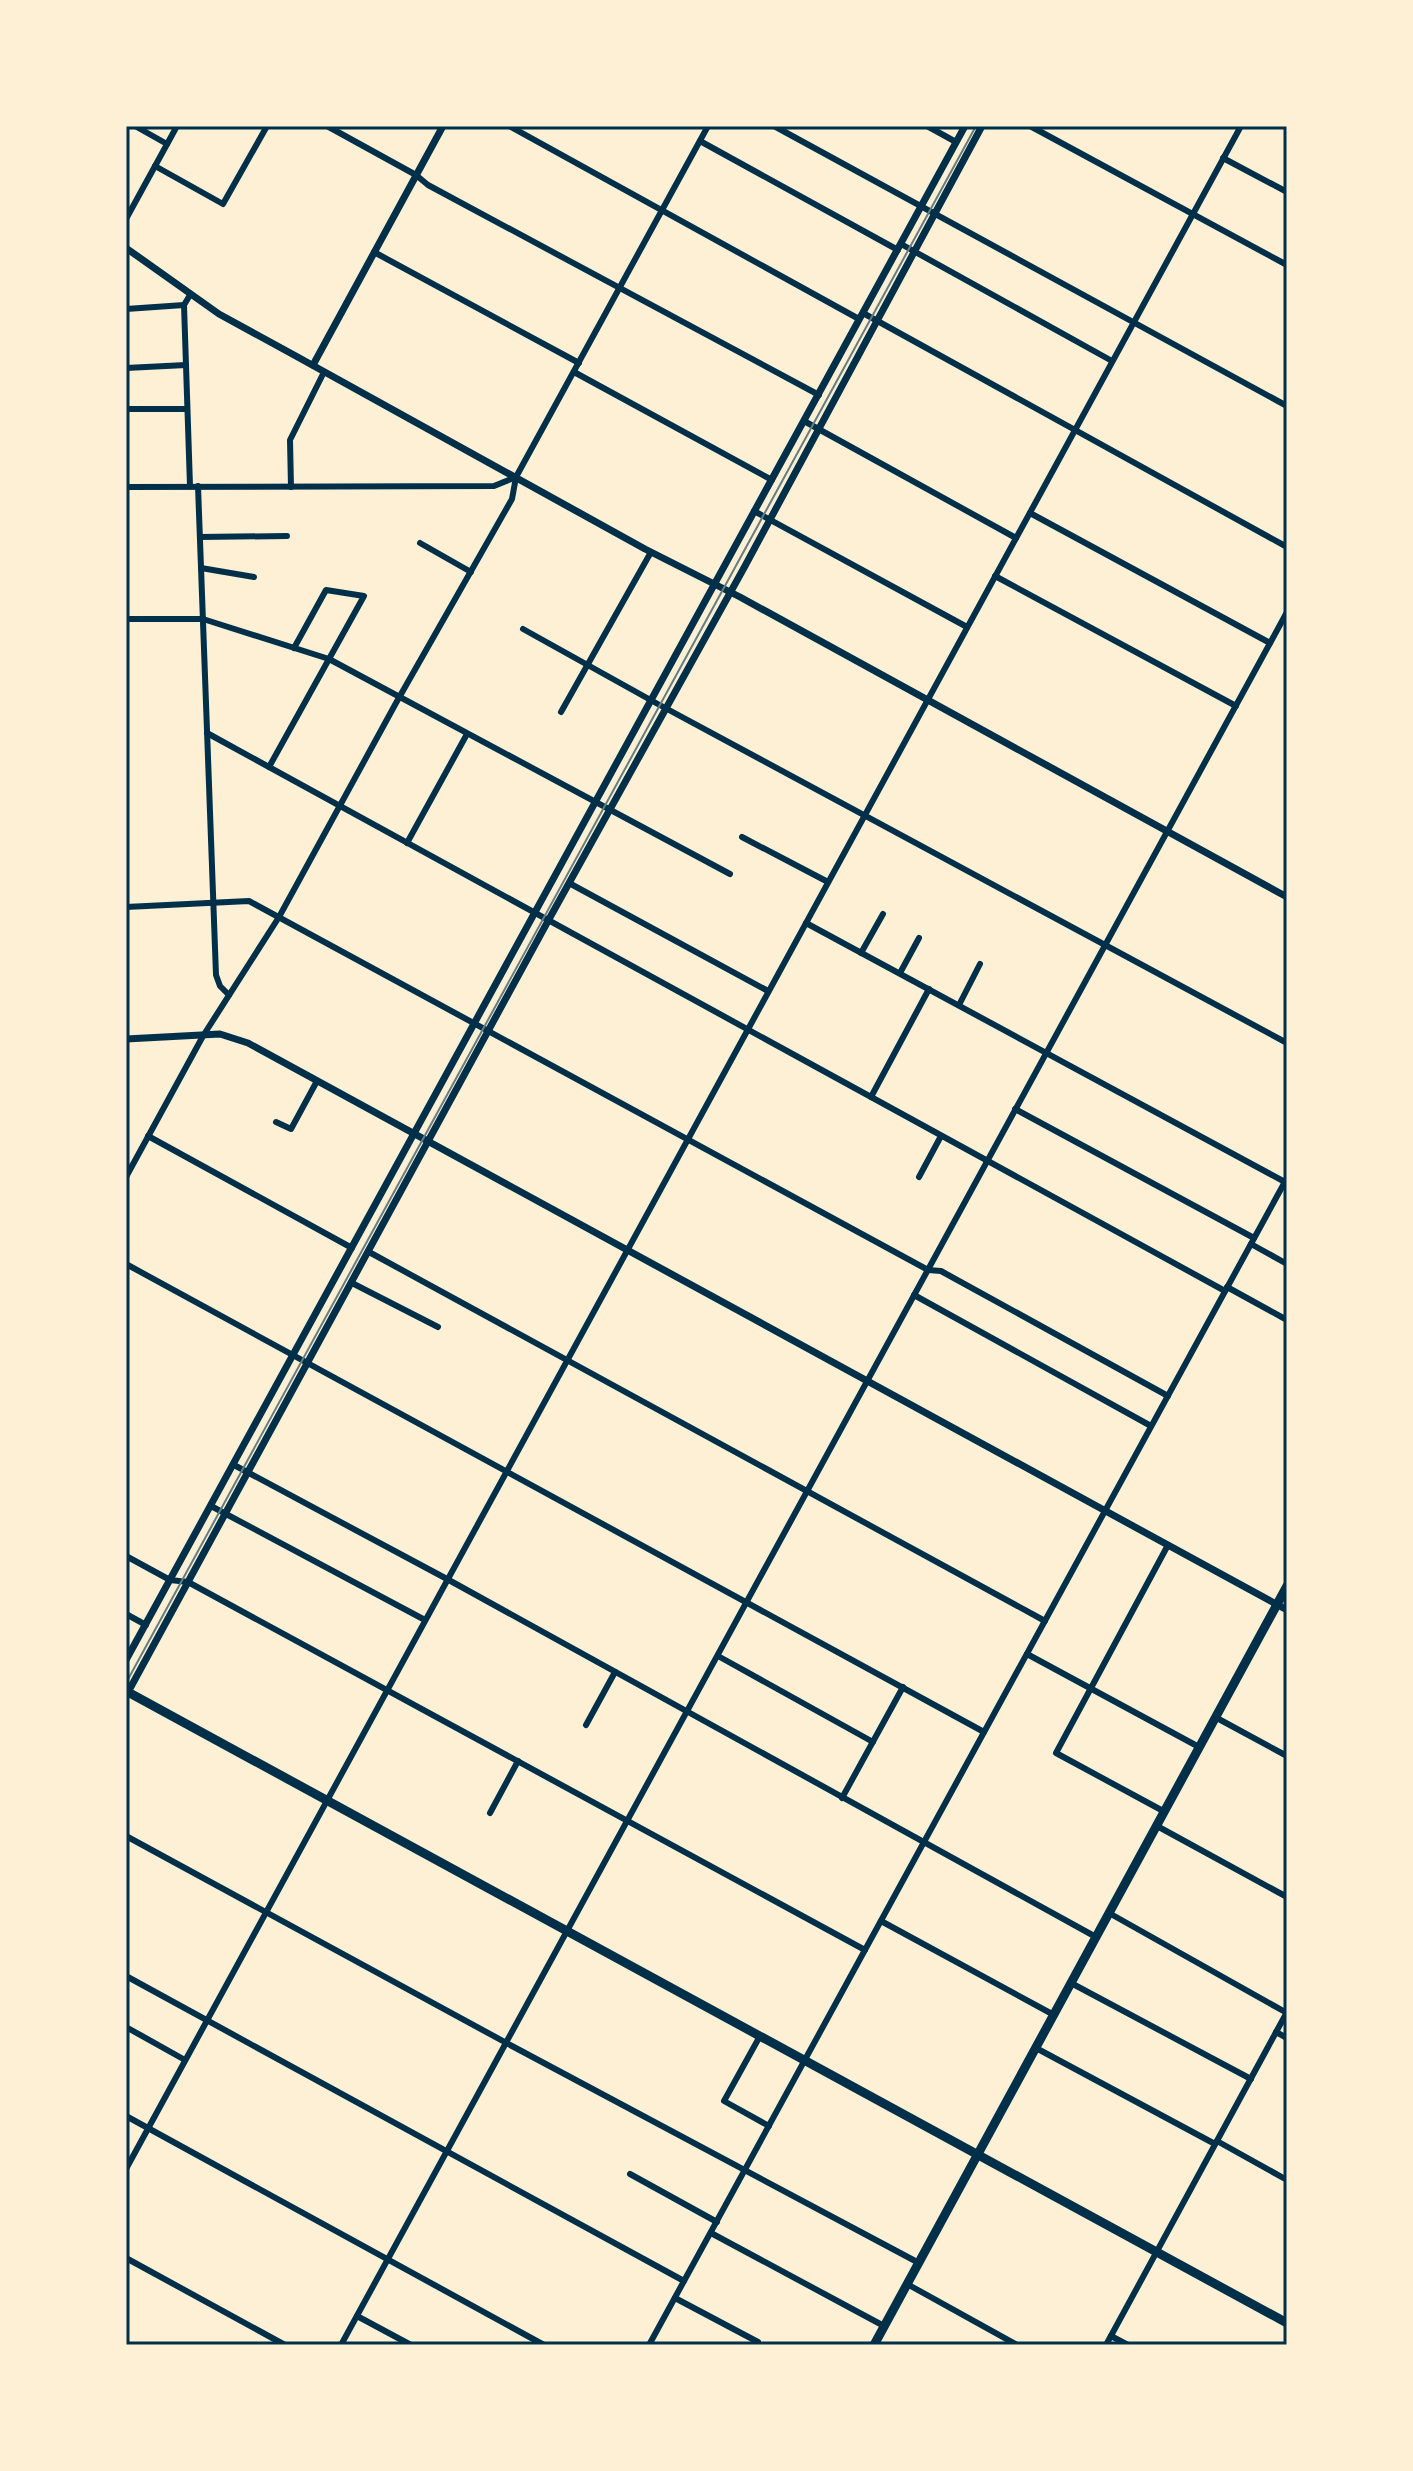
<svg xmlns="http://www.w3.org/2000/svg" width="1413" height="2471" font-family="Commissioner,sans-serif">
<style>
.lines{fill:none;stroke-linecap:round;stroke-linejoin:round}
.minor{stroke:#003049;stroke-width:6}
.tertiary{stroke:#003049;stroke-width:7}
.primary{stroke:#003049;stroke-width:9}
.trunk{stroke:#003049;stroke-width:9}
.tram{stroke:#657d81;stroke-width:2}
.neatline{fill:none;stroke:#003049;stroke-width:3}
</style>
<rect width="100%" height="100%" fill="#fdf0d5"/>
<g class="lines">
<g class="minor">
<path d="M135,126L167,144"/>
<path d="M327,126L416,175L428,185L819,395"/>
<path d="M509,126L859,319"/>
<path d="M774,126L1287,406"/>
<path d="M927,126L956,142"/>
<path d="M1030,126L1287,265"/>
<path d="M700,141L898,250"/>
<path d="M1223,158L1287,192"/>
<path d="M155,166L223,204L267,126"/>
<path d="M126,219L177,126"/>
<path d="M901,244L1112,361"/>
<path d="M374,252L579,363"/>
<path d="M184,305L190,486"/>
<path d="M126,309L184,305L190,295"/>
<path d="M863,313L1287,547"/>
<path d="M126,368L186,365"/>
<path d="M574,372L772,480"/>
<path d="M126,409H187"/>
<path d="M804,421L1016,538"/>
<path d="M198,486L216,975L220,986L229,995"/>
<path d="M126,487L494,486L516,477"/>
<path d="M291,487L290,440L324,372"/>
<path d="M754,511L967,627"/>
<path d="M1030,513L1270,643"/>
<path d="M200,537L287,536"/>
<path d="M420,543L471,572"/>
<path d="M201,568L254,577"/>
<path d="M995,576L1236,706"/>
<path d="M126,619H203L329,659L730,874"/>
<path d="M523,629L656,703L1287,1043"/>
<path d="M561,712L651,552"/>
<path d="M207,733L1225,1291"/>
<path d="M269,767L364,596L326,590L294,648"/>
<path d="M742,837L828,882"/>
<path d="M407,843L467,734"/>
<path d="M569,883L768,991"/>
<path d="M126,907L249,901L928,1270L941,1271L1168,1396"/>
<path d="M806,923L1285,1182"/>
<path d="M861,953L883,914"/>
<path d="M900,973L919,938"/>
<path d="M959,1005L980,964"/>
<path d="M871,1097L929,989"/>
<path d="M1015,1109L1254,1238"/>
<path d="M276,1122L291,1129L317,1081"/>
<path d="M148,1136L352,1248"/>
<path d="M126,1177L203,1036L279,917L396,703L512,499L516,477L708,126"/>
<path d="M919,1177L941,1136"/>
<path d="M1251,1244L1287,1264"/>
<path d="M369,1252L1045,1621"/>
<path d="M126,1264L984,1732"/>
<path d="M352,1283L438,1327"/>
<path d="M1227,1287L1287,1320"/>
<path d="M914,1295L1151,1426"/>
<path d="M234,1465L447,1579L1096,1937"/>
<path d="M211,1506L425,1620"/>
<path d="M126,1556L170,1580L188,1582L865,1950"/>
<path d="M126,1614L146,1625"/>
<path d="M1027,1654L1199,1747"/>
<path d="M718,1656L873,1742"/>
<path d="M1215,1717L1287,1756"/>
<path d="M586,1725L615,1672"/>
<path d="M842,1798L903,1687"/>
<path d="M1165,1812L1056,1753L1168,1545"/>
<path d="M490,1813L518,1761"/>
<path d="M1157,1826L1287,1897"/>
<path d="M126,1836L512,2046L919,2263"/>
<path d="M1109,1913L1287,2013"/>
<path d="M881,1921L1054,2015"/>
<path d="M126,1976L684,2281"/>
<path d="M1071,1983L1251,2079"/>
<path d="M126,2027L185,2060"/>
<path d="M1276,2032L1287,2038"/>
<path d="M760,2036L724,2101L769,2126"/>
<path d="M1036,2048L1215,2144"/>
<path d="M126,2116L544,2345"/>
<path d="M1217,2141L1287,2180"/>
<path d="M126,2169L1241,126"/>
<path d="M630,2174L717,2222"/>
<path d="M711,2233L884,2326"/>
<path d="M126,2258L285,2345"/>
<path d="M907,2284L1017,2345"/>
<path d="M675,2298L758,2342"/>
<path d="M357,2316L411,2345"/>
<path d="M1111,2336L1128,2345"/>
<path d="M341,2345L1287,612"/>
<path d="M649,2345L1287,1178"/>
<path d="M1106,2345L1287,2012"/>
</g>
<g class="tertiary">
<path d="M126,248L219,314L294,355L645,549L740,597L1287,897"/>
<path d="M313,365L443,126"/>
<path d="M126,1039L220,1034L248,1043L1287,1610"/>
<path d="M126,1660L965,126"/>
<path d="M127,1694L548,921L745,566L982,126"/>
</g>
<path class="primary" d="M126,1691L1287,2323"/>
<path class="trunk" d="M874,2345L1287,1586"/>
<path class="tram" d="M126,1683L976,126"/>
</g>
<rect width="1413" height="2471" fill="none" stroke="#fdf0d5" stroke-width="256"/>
<rect x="128" y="128" width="1157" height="2215" class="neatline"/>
</svg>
